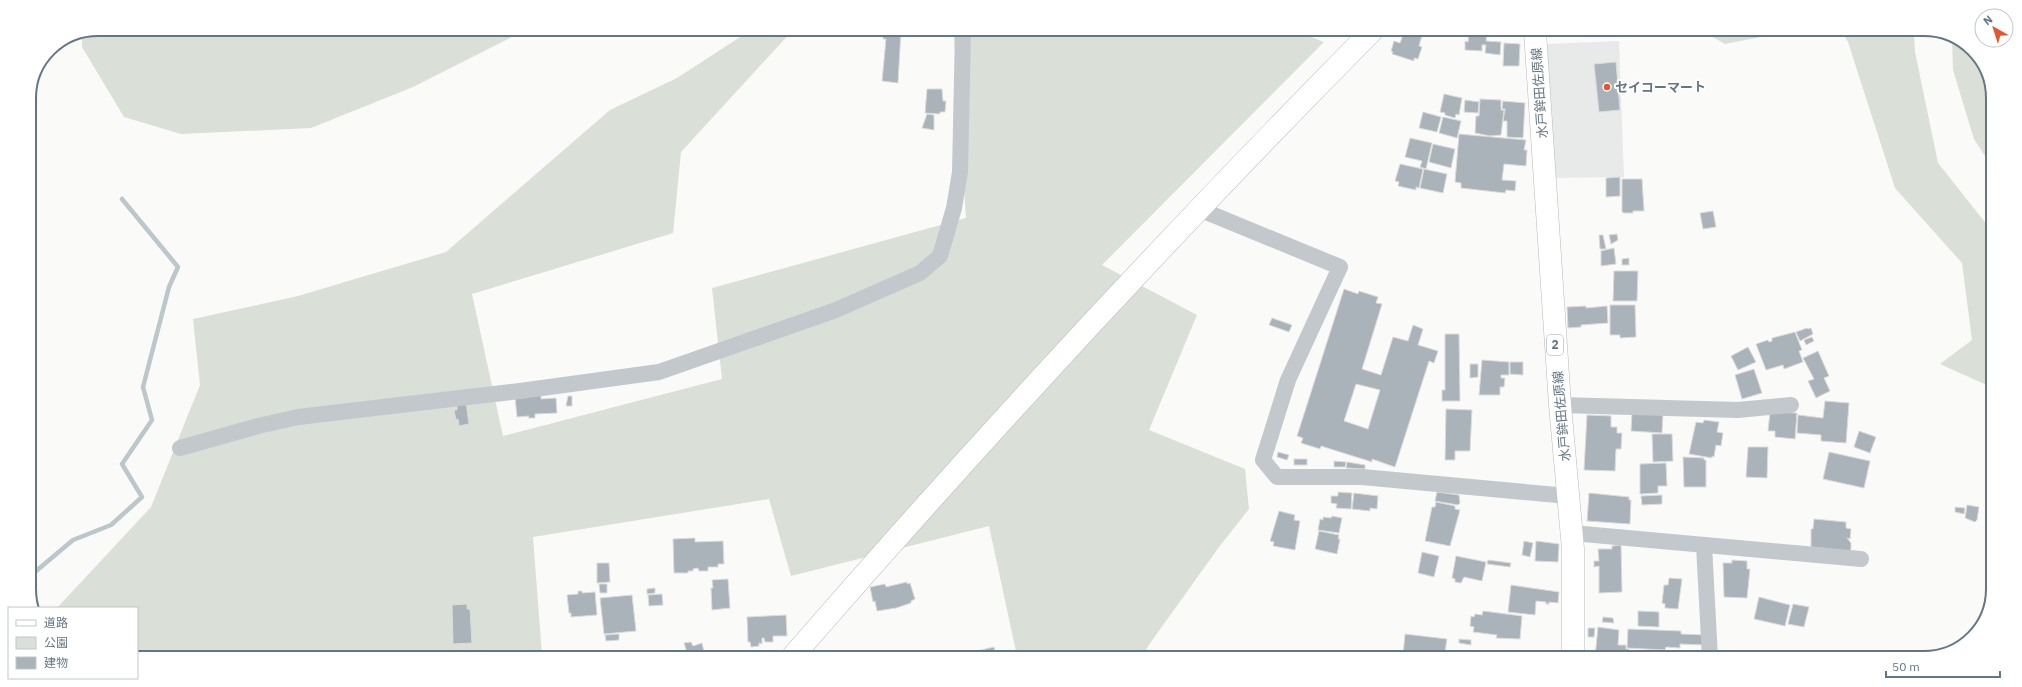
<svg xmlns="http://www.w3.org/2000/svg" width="2022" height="687" font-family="'IBM Plex Sans','Noto Sans JP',sans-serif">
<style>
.built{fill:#e8e9e9}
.green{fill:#dadfd7}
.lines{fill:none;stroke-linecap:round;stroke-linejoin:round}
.stream{stroke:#bbc7cb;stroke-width:4.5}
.building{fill:#aab3b9;stroke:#dcdcda;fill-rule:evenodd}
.secondary-casing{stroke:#b3babf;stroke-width:23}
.primary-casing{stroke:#b5babe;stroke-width:23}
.street{stroke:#c3c8cc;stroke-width:16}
.secondary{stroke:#fff;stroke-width:22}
.primary{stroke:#fff;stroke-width:22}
.poi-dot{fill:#e4572e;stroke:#fff;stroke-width:1.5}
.labels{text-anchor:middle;stroke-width:4;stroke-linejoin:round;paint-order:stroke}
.shield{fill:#fff;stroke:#939fa8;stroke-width:1}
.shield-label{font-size:12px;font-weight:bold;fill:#657683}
.poi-label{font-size:13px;font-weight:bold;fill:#657683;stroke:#fff;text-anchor:start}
.street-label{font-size:13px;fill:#657683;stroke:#fff}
.rim{fill:none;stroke:#657683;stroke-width:2}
</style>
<rect width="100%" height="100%" fill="#fafaf8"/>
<path class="built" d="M1619,41L1624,177L1552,178L1547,44Z"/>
<g class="green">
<path d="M98,29L524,30L520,33L413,87L311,128L181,134L124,117L82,47V32Z"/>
<path d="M751,30H793L681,152L673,233L472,294L503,436L722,379L712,288L966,218L954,37L924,31H1296L1324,42L1102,265L1197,315L1149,430L1245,469L1249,509L1219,547L1146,649L1162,657L1017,656L989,526L791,576L769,499L533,537L542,655H137V608H57L151,507L200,385L193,319L298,296L446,252L610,110L677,78Z"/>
<path d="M1704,32H1787L1725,44Z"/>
<path d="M1842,32L1914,33L1915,52L1938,163L1992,231L1991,387L1940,364L1972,340L1962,263L1895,188L1848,42Z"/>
<path d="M1952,36L1979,56L1993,93L1992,167L1974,139L1953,70Z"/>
</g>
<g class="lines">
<path class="stream" d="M29,577L73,540L111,525L142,497L122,464L152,420L143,387L169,287L178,267L122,199"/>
</g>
<g class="building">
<path d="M883,31H901L898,83L882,81L886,39H883Z"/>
<path d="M1404,32H1423L1419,46L1422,47L1418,59L1414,58V61L1392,54L1393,52L1391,51L1394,41L1400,43Z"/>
<path d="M1469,32H1487L1486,41L1501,42L1500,55L1485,53L1486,45H1482V51L1465,50V41L1468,42Z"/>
<path d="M1504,43L1520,44L1519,66H1503Z"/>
<path d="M1616,62L1620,110L1599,112L1594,64Z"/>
<path d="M927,89H942L943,101H946L945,112H940V114L925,113Z"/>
<path d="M1444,94L1462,98L1459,115L1456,114L1455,118L1445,115V113L1440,112Z"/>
<path d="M1480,99L1501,100V110H1504L1501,135L1490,136L1475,133L1476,116H1479Z"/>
<path d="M1465,100L1479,102L1478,113L1464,112Z"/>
<path d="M1503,101L1525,103L1523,138L1507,137V121H1503L1505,109H1502Z"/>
<path d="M1423,112L1441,117L1437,132L1419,128Z"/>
<path d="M927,114L934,115V130L922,128Z"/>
<path d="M1443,117L1461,121L1457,138L1439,133Z"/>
<path d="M1459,134L1526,140L1524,150H1527L1526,166L1504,164L1502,180L1516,181L1515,191L1506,190L1505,193L1461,188V183L1455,182Z"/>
<path d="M1410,138L1432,143L1426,169L1420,167L1422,161L1405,157Z"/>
<path d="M1433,144L1455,149L1451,168L1429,162Z"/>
<path d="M1400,164L1423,169L1419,188L1416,187V190L1398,186L1399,182L1395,181Z"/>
<path d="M1424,169L1447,174L1443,193L1420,188Z"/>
<path d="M1620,177V196L1606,197V178Z"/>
<path d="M1622,179H1642L1644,211H1633V213H1624L1622,212Z"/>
<path d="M1713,211L1716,227L1703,229L1700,213Z"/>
<path d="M1617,234L1618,240L1611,244L1609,235Z"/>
<path d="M1599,235H1603L1606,249H1600Z"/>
<path d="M1614,248L1616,264L1601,266V251Z"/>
<path d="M1629,258V265H1622V259Z"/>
<path d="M1614,271H1638L1637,301H1613Z"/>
<path d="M1344,289L1358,294L1359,291L1378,297L1376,303L1382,304L1362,369L1381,375L1393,337L1408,341L1413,325L1423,329L1418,345L1438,351L1434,363L1429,361L1395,467L1372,459V462L1321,446L1320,449L1301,443L1303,438L1297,436ZM1356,384L1380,390L1368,429L1344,421Z"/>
<path d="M1610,305H1635L1636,337L1620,338V335H1610Z"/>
<path d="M1586,306V308L1607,306L1608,323L1581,325V327L1568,328L1567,307Z"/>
<path d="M1272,318L1292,325L1289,332L1269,325Z"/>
<path d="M1807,328L1808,329L1811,328L1813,334L1800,341L1796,332Z"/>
<path d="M1795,332L1802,350L1799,351L1803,362L1784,369L1783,365L1766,370L1756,344L1768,340L1769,342L1772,341V338Z"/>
<path d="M1445,334H1459L1460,401H1442V390H1445Z"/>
<path d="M1812,337L1814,341L1806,345L1804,340Z"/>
<path d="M1748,347L1756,362L1738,370L1731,356Z"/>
<path d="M1818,351L1829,376L1824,378L1830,391L1816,398L1808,381L1814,379L1803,358Z"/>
<path d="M1482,360L1509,362V375H1501V378H1505L1504,387H1500V395H1479Z"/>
<path d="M1510,362H1523V375L1510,374Z"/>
<path d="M1470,364H1478V377L1470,378Z"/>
<path d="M1754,369L1762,393L1742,399L1735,375Z"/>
<path d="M541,395V399L556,398L557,413L535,414V418H528L529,416L517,417L515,397Z"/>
<path d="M568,396H572V406H566Z"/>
<path d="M1825,401L1849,403L1846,443L1821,441V435L1797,433L1798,415L1823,418Z"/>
<path d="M466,402L469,424L459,426L458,419L456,420L454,410H457V404Z"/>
<path d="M1446,409L1472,410L1470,451H1455V460H1445Z"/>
<path d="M1632,412L1663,414L1662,433L1631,431Z"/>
<path d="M1770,412L1797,413L1795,439L1775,437V431H1768Z"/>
<path d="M1587,415L1611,416V427H1617V433H1622L1621,449H1616L1615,471L1584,470Z"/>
<path d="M1704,420L1719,422L1717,432L1723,433L1721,446L1716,445L1714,457L1712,456V458L1689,454L1696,422L1703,423Z"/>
<path d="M1859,431L1876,437L1870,453L1854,447Z"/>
<path d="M1652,434H1672L1673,461L1653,462Z"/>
<path d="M1748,447H1768L1767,478L1746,477Z"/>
<path d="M1278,452L1289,455L1287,460L1277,457Z"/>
<path d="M1829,452L1870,461L1864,488L1823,479Z"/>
<path d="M1683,457L1704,458V460H1706V487H1684Z"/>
<rect x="1294" y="459" width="13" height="6"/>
<path d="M1334,461L1346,462L1345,467H1334Z"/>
<path d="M1347,462L1365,465V469L1346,468Z"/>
<path d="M1666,463L1667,486H1658V493L1640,494V464Z"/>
<path d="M1338,492L1352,493L1351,509L1336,508L1337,504L1331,503V496H1338Z"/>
<path d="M1437,492L1459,495L1460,503L1458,505L1435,501Z"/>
<path d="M1354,493L1378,496L1377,509L1370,508V511L1352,509Z"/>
<path d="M1589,493L1629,497V500H1631L1630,524L1587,521Z"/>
<path d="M1662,495V504L1642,505L1641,496Z"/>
<path d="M1436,502L1455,506V509L1460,510L1450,546L1425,541L1432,507H1435Z"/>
<path d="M1967,505L1979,507L1977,520L1975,522L1965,518Z"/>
<path d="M1955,507L1965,508L1964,514L1955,512Z"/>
<path d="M1279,511L1295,515L1294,520L1300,521L1295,550L1273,546L1274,542L1270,541Z"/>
<path d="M1332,516L1342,518L1339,533L1318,530L1320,519L1323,520V517L1331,518Z"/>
<path d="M1814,519L1846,522V528L1851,529L1850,539L1847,538L1851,543V549L1849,551L1811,547V529H1813Z"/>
<path d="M1319,531L1339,535L1338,539H1340L1337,554L1315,549Z"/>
<path d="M695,538V542L723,541L724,564H718V567H708V571H699L698,568L693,569V571H688V573H674L673,539Z"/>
<path d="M1524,541L1533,543L1530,557L1522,555Z"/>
<path d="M1536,541L1559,544L1558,562L1535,561Z"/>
<path d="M1621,545L1622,592L1599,593V566L1594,567V561H1599L1598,549H1612V546Z"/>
<path d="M1422,552L1439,556L1434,577L1418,573Z"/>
<path d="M1456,556L1486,562L1482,581L1464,577L1461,583L1455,582V579L1452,578Z"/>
<path d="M1488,560L1511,563L1510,567L1487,564Z"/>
<path d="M1732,560L1747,561V569H1750L1747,598L1724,597L1723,563H1732Z"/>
<path d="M597,563H609L610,582L597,583Z"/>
<path d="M1669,578L1682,579L1678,609L1665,608V604L1662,603L1664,585H1668Z"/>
<path d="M728,579L730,608L712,610L711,588H713L712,580Z"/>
<path d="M907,582V584L910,583L915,599L911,601V603L896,608L877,611L875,601L873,602L870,587L885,584L886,587Z"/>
<path d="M599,584H607V593H600Z"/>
<path d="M1511,585L1559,592L1558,603L1549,602V604H1546V602L1536,601L1535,615L1508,612Z"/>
<path d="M655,588V593L647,594V589Z"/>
<path d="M578,591H582V593L595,592L597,615L571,617V613H569L567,595L578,594Z"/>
<path d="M662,594L663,605L649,606L648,595Z"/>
<path d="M632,595L636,631L604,634L600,598Z"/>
<path d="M1759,597L1790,605L1785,626L1754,619Z"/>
<path d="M467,604V609H470L472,643L453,644L452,605Z"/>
<path d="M1793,604L1809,607L1804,627L1788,624Z"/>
<path d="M1483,611L1522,616L1520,639L1496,638L1497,635L1473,632L1474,627L1470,626L1471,616L1474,617L1475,614L1482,615Z"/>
<path d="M1638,611L1659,612V627L1638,626Z"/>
<path d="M786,615L787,636H773V642H765L764,638H762V644L759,643V646L751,647L750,642H748L747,617Z"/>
<path d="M1603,617L1613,618L1614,623L1602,622Z"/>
<path d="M1598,627L1619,630L1618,645H1626V649H1629L1628,657H1595Z"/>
<path d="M1588,628H1595L1594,637H1588Z"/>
<path d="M1628,629L1681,631V634L1706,635L1705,645L1680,644V648L1666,647L1665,650L1627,648Z"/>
<path d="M619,634V640L606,641L605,635Z"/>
<path d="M1405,634L1447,639L1445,652H1443L1442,657L1403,655Z"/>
<path d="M1459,639L1471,640V645L1459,643Z"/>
<path d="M691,642L693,646L702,643L705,656H688L684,643Z"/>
<path d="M994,647L996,656H965L964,654Z"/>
</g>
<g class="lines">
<defs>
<path id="secondary" d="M793,656C979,442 1172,233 1372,31"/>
<path id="primary" d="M1535,32L1560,405L1573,549V657"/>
</defs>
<use href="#secondary" class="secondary-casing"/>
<use href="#primary" class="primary-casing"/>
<g class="street">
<path d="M1199,209L1340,267L1288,380L1263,460L1277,477H1362L1568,496"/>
<path d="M1560,405L1738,410L1791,405"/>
<path d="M180,448L258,426L298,417L520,391L659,372L836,310L920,273L940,256L954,208L960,172L963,31"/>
<path d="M1572,533L1861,559"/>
<path d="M1704,545L1710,658"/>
</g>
<use href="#secondary" class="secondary"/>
<use href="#primary" class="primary"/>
</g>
<circle class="poi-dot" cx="1607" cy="87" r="4"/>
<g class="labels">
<rect class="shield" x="1547" y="335" width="16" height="20" rx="3"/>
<g class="shield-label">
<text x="1555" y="349">2</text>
</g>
<g class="poi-label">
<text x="1615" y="92">セイコーマート</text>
</g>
<g class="street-label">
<text transform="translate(1539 93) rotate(-94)" y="5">水戸鉾田佐原線</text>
<text transform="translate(1561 416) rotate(-95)" y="5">水戸鉾田佐原線</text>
</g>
</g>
<path d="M0 0H2022V687H0ZM98 36H1924A62 62 0 0 1 1986 98V589A62 62 0 0 1 1924 651H98A62 62 0 0 1 36 589V98A62 62 0 0 1 98 36Z" fill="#fff" fill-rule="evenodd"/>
<path class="rim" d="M98 36H1924A62 62 0 0 1 1986 98V589A62 62 0 0 1 1924 651H98A62 62 0 0 1 36 589V98A62 62 0 0 1 98 36Z"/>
<rect x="8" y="607" width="130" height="72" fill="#ffffff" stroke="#c1c8cd"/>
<rect x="16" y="620" width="20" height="6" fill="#ffffff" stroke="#c1c8cd"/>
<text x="44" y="627" font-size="12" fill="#657683">道路</text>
<rect x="16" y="637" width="20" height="12" fill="#dadfd7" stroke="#c1c8cd"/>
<text x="44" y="647" font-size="12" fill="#657683">公園</text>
<rect x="16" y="657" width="20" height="12" fill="#aab3b9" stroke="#c1c8cd"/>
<text x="44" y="667" font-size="12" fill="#657683">建物</text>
<g transform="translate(1994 28) rotate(321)"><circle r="19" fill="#ffffff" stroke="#c1c8cd"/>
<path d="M0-3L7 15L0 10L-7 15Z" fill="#e4572e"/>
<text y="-6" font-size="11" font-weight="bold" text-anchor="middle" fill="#657683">N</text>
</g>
<path d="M1886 671v6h114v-6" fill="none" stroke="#657683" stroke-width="2"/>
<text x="1892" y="671" font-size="12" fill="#657683" stroke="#ffffff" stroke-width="3" paint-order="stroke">50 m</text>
</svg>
